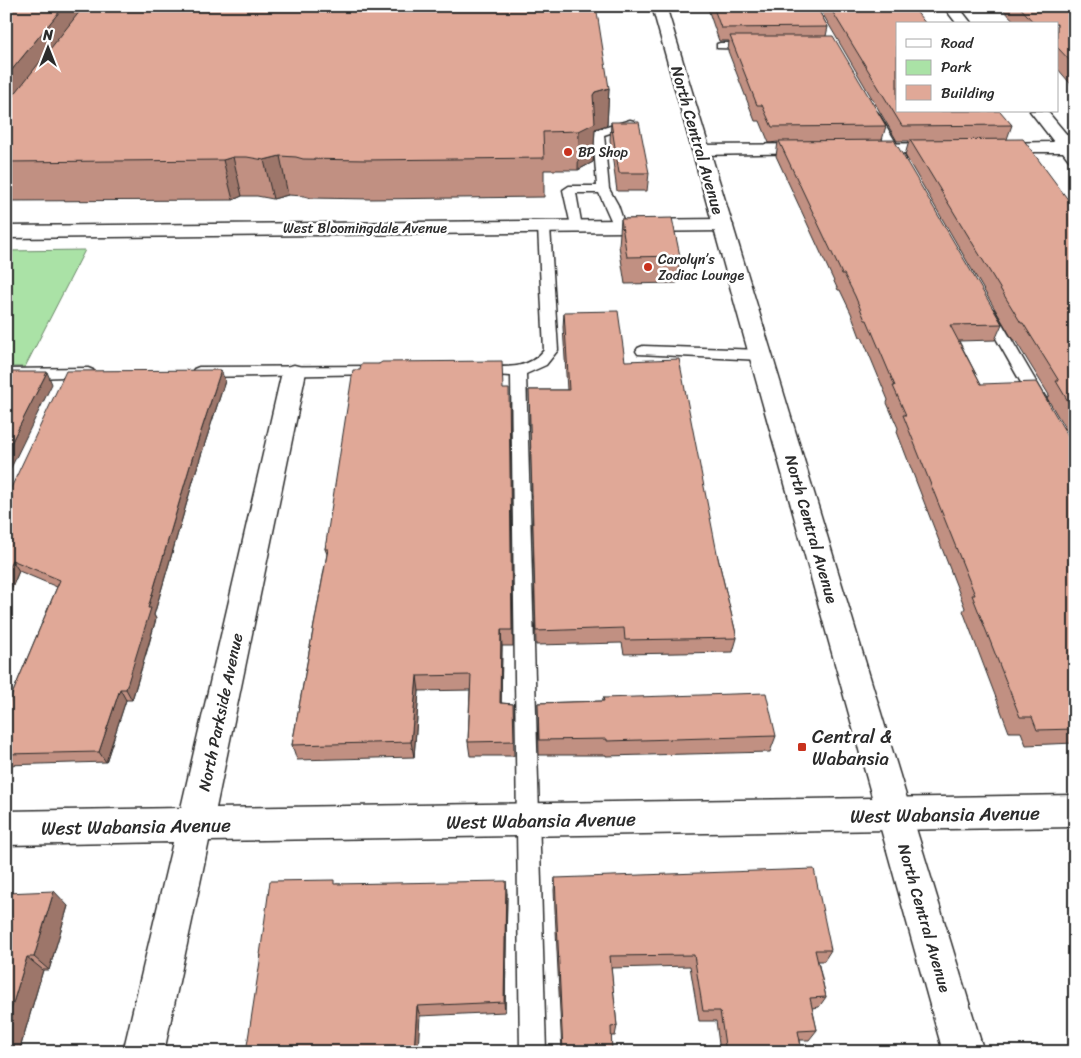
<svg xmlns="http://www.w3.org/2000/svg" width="1081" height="1058" font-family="Sriracha,sans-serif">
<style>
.green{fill:#aae2a6;stroke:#6a8668}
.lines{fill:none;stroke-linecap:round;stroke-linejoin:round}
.service-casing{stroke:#2b2b2b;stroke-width:3}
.minor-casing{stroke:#2b2b2b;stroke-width:3}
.tertiary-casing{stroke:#2b2b2b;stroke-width:3}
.service{fill:#fff;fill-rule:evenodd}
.minor{fill:#fff;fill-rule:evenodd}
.tertiary{fill:#fff;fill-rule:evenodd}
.wall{fill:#c19082;stroke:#2b2b2b}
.shaded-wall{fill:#9d766a;stroke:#2b2b2b}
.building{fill:#e0a897;stroke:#2b2b2b}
.poi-dot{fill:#c8321e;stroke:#fff;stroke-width:2}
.labels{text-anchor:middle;stroke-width:5;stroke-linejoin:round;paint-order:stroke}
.far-poi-label{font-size:14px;fill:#2b2b2b;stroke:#fff;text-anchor:start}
.far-street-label{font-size:14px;fill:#2b2b2b;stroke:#fff}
.street-label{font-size:16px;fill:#2b2b2b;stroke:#fff}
.near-poi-label{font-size:19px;fill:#2b2b2b;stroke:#fff;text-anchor:start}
.near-street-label{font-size:19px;fill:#2b2b2b;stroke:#fff}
</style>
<rect width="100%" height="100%" fill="#fff"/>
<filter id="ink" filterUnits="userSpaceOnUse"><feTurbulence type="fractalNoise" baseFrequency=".02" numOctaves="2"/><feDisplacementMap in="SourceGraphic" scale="10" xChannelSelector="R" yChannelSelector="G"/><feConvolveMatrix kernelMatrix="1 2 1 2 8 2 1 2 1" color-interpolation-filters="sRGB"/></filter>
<g filter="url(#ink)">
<path class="green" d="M85,250L25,367H6V251Z"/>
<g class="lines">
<defs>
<g id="service">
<path d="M720,43H752L757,46L752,49L717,48V44Z"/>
<path d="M873,110L878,113L906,159L904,161H896L894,159L868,113Z"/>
<path d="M630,120L634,121L635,123L634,125L604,135L609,189L618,205L625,226L619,230L615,229L599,193H576L582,227L580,230H572L563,190L569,186H597L593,133L594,131Z"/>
<path d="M544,223L550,227L558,350L546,365L526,374L546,1052H520L511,376L474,374L472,371L474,368L479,366C503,367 528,371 544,350L538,227Z"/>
<path d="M987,306L994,310L1048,402L1045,406H1035L1032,402L980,310Z"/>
<path d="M643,346L761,350L766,352L768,355L766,358L761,360L638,354L636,351L638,348Z"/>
<path d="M376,366L381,368L383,371L381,374L199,377L194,375L192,372L194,369L199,367Z"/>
<path d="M88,368L93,370L95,373L93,376L6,379V369Z"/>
</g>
<g id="minor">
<path d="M943,6H958L972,24H957Z"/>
<path d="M1030,111H1047L1073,142H1075V161L1069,160L1063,152H985L982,148L985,144L991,143L1054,142Z"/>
<path d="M946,143L952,144L955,148L952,152L861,154L855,153L852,149L855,145L861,144Z"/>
<path d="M813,144L819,145L822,149L819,153L701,155L695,154L692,150L695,146L701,145Z"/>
<path d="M723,219L730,221L733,225L730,229L723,231L6,238V226Z"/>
<path d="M294,365L302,367L306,372L216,808L1075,795V827L209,841L164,1052H123L173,842L6,845V811L181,808L282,372L286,367Z"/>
</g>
<path id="tertiary" d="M652,6H666L984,1052H943Z"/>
</defs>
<use href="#service" class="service-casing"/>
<use href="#minor" class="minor-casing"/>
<use href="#tertiary" class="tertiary-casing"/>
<use href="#service" class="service"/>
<use href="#minor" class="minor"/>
<use href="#tertiary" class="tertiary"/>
</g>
<g class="wall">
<path d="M6,6L609,88L607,125L595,129L593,162L578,170H544V197L371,199L311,198L304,196L288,195L273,199L257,196H242L233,200L6,201Z"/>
<path d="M707,6H816L828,27L826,36L886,126L882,140L1002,324L995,340L959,341L981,384L1075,448V743L1026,745L1021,732H1009L963,611L965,608L897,432L898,428L887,403L888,400L862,337H860L851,313L840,290H838L776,156L778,142L769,143L760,121H755L728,51L729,41H719Z"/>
<path d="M818,6H912L897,24L1012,125L1007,139L1075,209V445L1047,398L1049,395L1015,340H1013L905,155L909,141H897Z"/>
<path d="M1000,6H1075V89L1057,68V24H1017Z"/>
<path d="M611,122L649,173L647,191H617L610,140Z"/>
<path d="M621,219L680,256L677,283L625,284L619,246Z"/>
<path d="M564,312L625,361L718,558L737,638L733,652L624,654L622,643L536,645L529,390H567L563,327Z"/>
<path d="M379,364L503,389L510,405L513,646H502L501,703L513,704L514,756H470L468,742L470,690L419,691L414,757L297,760L292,745L327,554L325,549L360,370Z"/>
<path d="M225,381L196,471L154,615L156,619L147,651L132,700H126L106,762L6,765V709L57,587L19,571L6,602V495Z"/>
<path d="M603,698L776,736L770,752L606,756V755H539L538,703L603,701Z"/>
<path d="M555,878L831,950L824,961H818L826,997L819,1007L812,1008L817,1030L809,1040H800L802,1052H720L716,1021H699L690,966L611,968L617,1026L615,1036H611L612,1052H562L554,890Z"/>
<path d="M336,884L507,893L505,1012L420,1016L261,958L260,955Z"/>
<path d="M6,893L68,906L49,970H43L19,1052Z"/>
</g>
<g class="shaded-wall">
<path d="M64,6H101L6,134V77Z"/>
<path d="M609,88L607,125L595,129L593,162L578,170L579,131L593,95L595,92Z"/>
<path d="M280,156L288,195L273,199L264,160Z"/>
<path d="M233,157L242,196L233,200L223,160Z"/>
<path d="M221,370L225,381L196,471L154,615L156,619L132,700L126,689L148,608L192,459Z"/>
<path d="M47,372L52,384L6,478V453Z"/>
<path d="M12,560L19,571L6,602V573Z"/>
<path d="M501,630L502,646L501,718L500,703Z"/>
<path d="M417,676L419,691L414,757L411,742Z"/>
<path d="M120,689L126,700L106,762L99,752Z"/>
<path d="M506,881L507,893L505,1012L504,1002Z"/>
<path d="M54,891L68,906L49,970L34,957Z"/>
<path d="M27,957L43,970L19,1052H6V1026Z"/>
<path d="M417,1006L420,1016L418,1052H414Z"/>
</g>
<g class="building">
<path d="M6,6H64L6,77Z"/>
<path d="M84,6H596L609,88L595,92L593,95L595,123L579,131L543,132L544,158L366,160L303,159L296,157L280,156L264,160L247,157H233L223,160L6,162V105Z"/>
<path d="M713,6H816L828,27L721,28Z"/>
<path d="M829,6H912L926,24H897V111H1000L1012,125L902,126Z"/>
<path d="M1019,6H1075V66L1057,47V24H1035Z"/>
<path d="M730,36H833L886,126L772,127L762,105H757Z"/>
<path d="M611,122H639L649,173H619Z"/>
<path d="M1023,139L1075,209V413L1056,381H1059L1023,323H1021L910,140Z"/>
<path d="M894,140L1002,324L950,325L981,384L1036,382L1075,448V729L1037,730L1032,717H1020L972,595H975L903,415H906L893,386H895L867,320H865L855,296L844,274H842L779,141Z"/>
<path d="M672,218L680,256L627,257L621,219Z"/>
<path d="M618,311L625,361L679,359L718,558L737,638L625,640L624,628L536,631L529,390H569L564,312Z"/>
<path d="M502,361L503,389H509L512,630H501L500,703L513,704L514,741L468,742L471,675L417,676L411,742L292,745L328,549H325L353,370H360L361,364H379L382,362Z"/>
<path d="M221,370L192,459L148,608H151L141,640L126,689H120L99,752L6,754V709L60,580L12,560L6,573V495L10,490L66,371Z"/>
<path d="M6,372H47L6,453Z"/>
<path d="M766,693L776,736L607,741V739L539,740L538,703L604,701L603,698Z"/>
<path d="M814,869L831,950H815L826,997L810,998L817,1030L798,1031L802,1052H726L720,1011H703L694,955L610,956L617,1026L611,1027L612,1052H563L555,878Z"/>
<path d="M334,880V884L506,881L504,1002L417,1006L414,1052H246L261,955H260L270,881Z"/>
<path d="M54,891L34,957H27L6,1026V893Z"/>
</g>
</g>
<g class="poi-dot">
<circle cx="568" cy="152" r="5"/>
<circle cx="648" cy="267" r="5"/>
<rect x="797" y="742" width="10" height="10" rx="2.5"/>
</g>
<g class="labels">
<g class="far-poi-label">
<text x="578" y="157">BP Shop</text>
<text x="658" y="264">Carolyn’s<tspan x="658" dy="16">Zodiac Lounge</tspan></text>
</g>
<g class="far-street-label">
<text x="365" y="233">West Bloomingdale Avenue</text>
</g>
<g class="street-label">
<text transform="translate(698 140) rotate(74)" y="6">North Central Avenue</text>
<text transform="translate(812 529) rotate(74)" y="6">North Central Avenue</text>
<text transform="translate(220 712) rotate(-78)" y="6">North Parkside Avenue</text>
<text transform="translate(925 918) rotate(74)" y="6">North Central Avenue</text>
</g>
<g class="near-poi-label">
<text x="812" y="743">Central &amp;<tspan x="812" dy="22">Wabansia</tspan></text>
</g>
<g class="near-street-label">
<text transform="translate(945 814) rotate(-1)" y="7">West Wabansia Avenue</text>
<text transform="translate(541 820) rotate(-1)" y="7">West Wabansia Avenue</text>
<text transform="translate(136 826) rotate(-1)" y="7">West Wabansia Avenue</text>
</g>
</g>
<rect width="1081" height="1058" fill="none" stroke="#fff" stroke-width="25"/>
<rect x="12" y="12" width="1056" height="1033" fill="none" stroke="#2b2b2b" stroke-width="2" filter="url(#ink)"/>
<rect x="896" y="22" width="162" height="90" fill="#ffffff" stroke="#aaaaaa"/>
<rect x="906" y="39" width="25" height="8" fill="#ffffff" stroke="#aaaaaa"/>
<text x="941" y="48" font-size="15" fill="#2b2b2b">Road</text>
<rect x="906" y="60" width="25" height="15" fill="#aae2a6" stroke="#aaaaaa"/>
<text x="941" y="72" font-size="15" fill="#2b2b2b">Park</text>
<rect x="906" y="85" width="25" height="15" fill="#e0a897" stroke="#aaaaaa"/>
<text x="941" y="98" font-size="15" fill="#2b2b2b">Building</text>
<g transform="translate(48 48)" stroke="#ffffff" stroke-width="4" paint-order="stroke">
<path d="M0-4L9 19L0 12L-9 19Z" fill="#2b2b2b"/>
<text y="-8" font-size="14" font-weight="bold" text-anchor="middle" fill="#2b2b2b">N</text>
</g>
</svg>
